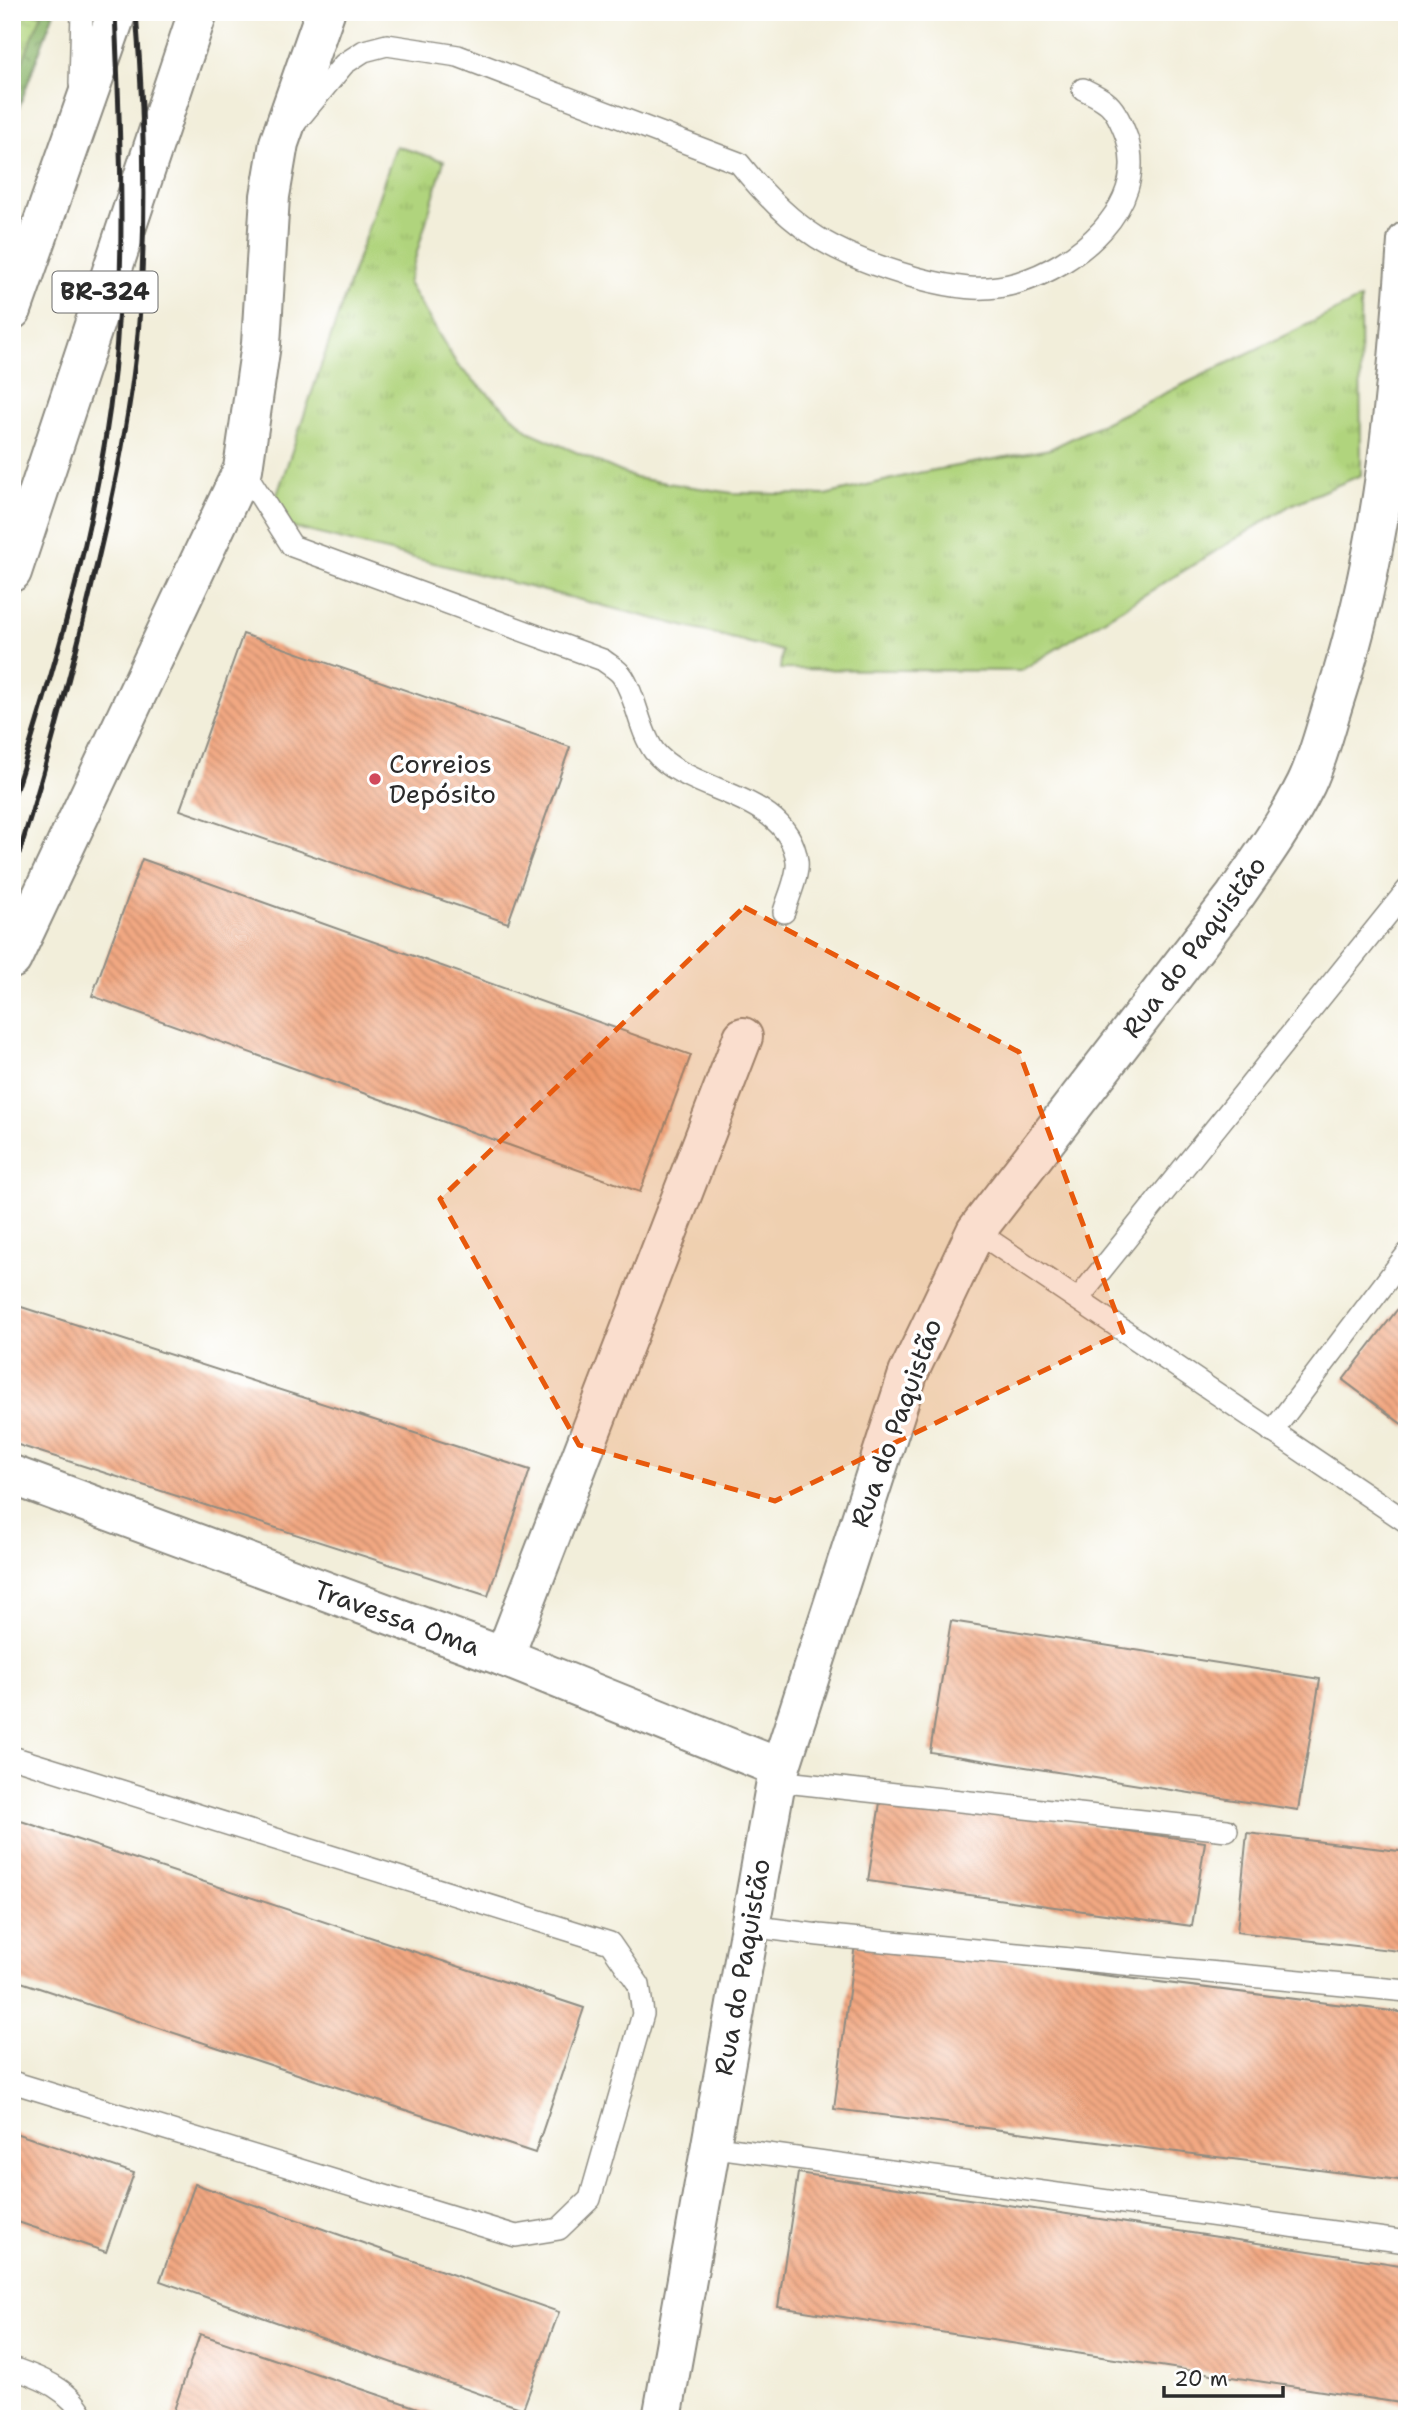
<svg xmlns="http://www.w3.org/2000/svg" width="1419" height="2431" font-family="'Shantell Sans',sans-serif">
<style>
.grass{fill:url(#grass-tufts);stroke:#6e8054;stroke-width:2}
.forest{fill:url(#forest-crowns);stroke:#5c704c;stroke-width:2}
.wetland{fill:url(#wetland-marsh);stroke:#6e8054;stroke-width:2}
.building{fill:url(#building-back-hatch)}
.lines{fill:none;stroke-linecap:round;stroke-linejoin:round}
.lane-casing{stroke:#8e8c82;stroke-width:24}
.street-casing{stroke:#8e8c82;stroke-width:42}
.secondary-casing{stroke:#8e8c82;stroke-width:42}
.highway-casing{stroke:#8e8c82;stroke-width:42}
.lane{stroke:#fff;stroke-width:21}
.street{stroke:#fff;stroke-width:38}
.secondary{stroke:#fff;stroke-width:38}
.highway{stroke:#fff;stroke-width:38}
.rail{stroke:#2b2b2b;stroke-width:5}
.marked{fill:#e8590c;fill-opacity:0.2;stroke:#e8590c;stroke-width:5;stroke-dasharray:14 9;stroke-linejoin:round}
.poi-dot{fill:#d1495b;stroke:#fff;stroke-width:2.5}
.labels{text-anchor:middle;stroke-width:7;stroke-linejoin:round;paint-order:stroke}
.shield{fill:#fff;stroke:#6b6b6b;stroke-width:2}
.shield-label{font-size:24px;font-weight:bold;fill:#2b2b2b}
.poi-label{font-size:26px;fill:#2b2b2b;stroke:#fff;text-anchor:start}
.street-label{font-size:26px;fill:#2b2b2b;stroke:#fff}
</style>
<defs>
<pattern id="grass-tufts" width="24" height="20" patternUnits="userSpaceOnUse" patternTransform="scale(1.75)"><rect width="24" height="20" fill="#b0d47d"/><path d="M3 7l-1-3M5 7V3M7 7l1-3M15 17l-1-3M17 17v-4M19 17l1-3" fill="none" stroke="#98b66c"/></pattern>
<pattern id="forest-crowns" width="20" height="18" patternUnits="userSpaceOnUse" patternTransform="scale(1.75)"><rect width="20" height="18" fill="#8cb66c"/><path d="M2 6a3 3 0 1 1 6 0M12 15a3 3 0 1 1 6 0" fill="none" stroke="#739459"/></pattern>
<pattern id="wetland-marsh" width="20" height="14" patternUnits="userSpaceOnUse" patternTransform="scale(1.75)"><rect width="20" height="14" fill="#b0d47d"/><path d="M1 5h8M5 5V1M11 12h8M15 12V8" fill="none" stroke="#98b66c"/></pattern>
<pattern id="building-back-hatch" width="6" height="6" patternUnits="userSpaceOnUse" patternTransform="scale(1.75)"><rect width="6" height="6" fill="#f2a882"/><path d="M-1 5l2 2M0 0l6 6M5-1l2 2" fill="none" stroke="#c4896b"/></pattern>
</defs>
<rect width="100%" height="100%" fill="#fff"/>
<filter id="ink" filterUnits="userSpaceOnUse"><feTurbulence type="fractalNoise" baseFrequency=".0143" numOctaves="2"/><feDisplacementMap in="SourceGraphic" scale="14" xChannelSelector="R" yChannelSelector="G"/><feConvolveMatrix kernelMatrix="1 2 1 2 8 2 1 2 1" color-interpolation-filters="sRGB"/></filter>
<filter id="wash" filterUnits="userSpaceOnUse"><feTurbulence type="fractalNoise" baseFrequency=".00686" numOctaves="4" result="noise"/><feDisplacementMap in="SourceGraphic" scale="28" xChannelSelector="R" yChannelSelector="G"/><feGaussianBlur stdDeviation="1.57" result="paint"/><feColorMatrix in="noise" values="0 0 0 0 0 0 0 0 0 0 0 0 0 0 0 0 0 1.4 0 .05"/><feComposite in="paint" operator="in"/></filter>
<g filter="url(#wash)">
<rect width="100%" height="100%" fill="#f2eeda"/>
<path class="grass" d="M396,146L444,161L408,283L458,366L530,432L635,478L732,493L825,495L918,473L1050,449L1360,299L1361,475L1291,505L1020,671L780,669L782,651L268,521Z"/>
<path class="forest" d="M12,12H54L12,126Z"/>
<path class="wetland" d="M12,12L42,14L12,87Z"/>
<g id="blocks">
<g class="building">
<path d="M243,634L570,747L508,923L180,810Z"/>
<path d="M142,859L691,1055L640,1192L92,996Z"/>
<path d="M1407,1297V1428L1343,1380Z"/>
<path d="M12,1304L530,1470L488,1596L12,1443Z"/>
<path d="M951,1621L1320,1679L1298,1810L930,1752Z"/>
<path d="M881,1796L1205,1842L1192,1926L868,1881Z"/>
<path d="M12,1818L584,2008L535,2153L12,1979Z"/>
<path d="M1247,1833L1407,1852V1952L1237,1932Z"/>
<path d="M855,1944L1407,2013V2181L834,2109Z"/>
<path d="M12,2132L134,2173L106,2252L12,2220Z"/>
<path d="M798,2173L1407,2266V2404L778,2307Z"/>
<path d="M195,2184L559,2312L523,2409L160,2281Z"/>
<path d="M200,2334L447,2418V2419H171Z"/>
</g>
</g>
</g>
<g filter="url(#ink)">
<use href="#blocks" fill-opacity="0" stroke="#8e8c82" stroke-width="2"/>
<g class="lines">
<defs>
<g id="lane">
<path d="M80,84L82,12"/>
<path d="M296,122L344,64L364,51L387,45L458,56L739,163C793,231 834,255 917,278C951,287 982,293 1017,283C1076,266 1149,207 1127,138C1123,127 1116,109 1106,102C1100,97 1091,93 1083,89"/>
<path d="M243,469L292,546L603,660C609,665 619,670 623,677C637,699 639,730 654,751C688,794 788,792 797,861C799,875 788,898 784,912"/>
<path d="M976,1231L1407,1522"/>
<path d="M1078,1299L1407,890"/>
<path d="M1272,1432L1407,1254"/>
<path d="M12,1757L610,1943L639,1985L643,2014L590,2199L559,2229L516,2236L12,2082"/>
<path d="M776,1781L1227,1830"/>
<path d="M749,1926L819,1935L1407,1991"/>
<path d="M709,2146L1407,2242"/>
<path d="M12,2368C41,2378 71,2389 85,2419"/>
</g>
<path id="street" d="M504,1657L743,1037"/>
<g id="secondary">
<path d="M12,959L243,469L261,344L270,196L279,143L325,12"/>
<path d="M12,1475L504,1657L780,1768"/>
<path d="M662,2419L776,1781L908,1374L976,1231L1235,896C1260,860 1286,824 1306,784C1319,757 1326,726 1335,698C1385,544 1396,401 1407,241"/>
</g>
<g id="highway">
<path d="M12,310L117,12"/>
<path d="M12,572L198,12"/>
</g>
</defs>
<use href="#lane" class="lane-casing"/>
<use href="#street" class="street-casing"/>
<use href="#secondary" class="secondary-casing"/>
<use href="#highway" class="highway-casing"/>
<use href="#lane" class="lane"/>
<use href="#street" class="street"/>
<use href="#secondary" class="secondary"/>
<use href="#highway" class="highway"/>
<g class="rail">
<path d="M12,802C57,662 98,521 114,374C126,255 120,131 115,12"/>
<path d="M12,875C43,781 68,685 91,589C113,497 134,403 140,308C147,210 144,110 136,12"/>
</g>
</g>
</g>
<path class="marked" d="M744,907L1019,1052L1123,1332L775,1501L579,1445L440,1199Z"/>
<circle class="poi-dot" cx="375" cy="779" r="7"/>
<g class="labels">
<rect class="shield" x="52.5" y="271.5" width="105" height="41" rx="5"/>
<g class="shield-label">
<text x="105" y="300">BR-324</text>
</g>
<g class="poi-label">
<text x="389" y="773">Correios<tspan x="389" dy="30">Depósito</tspan></text>
</g>
<g class="street-label">
<text transform="translate(1194 947) rotate(-53)" y="9">Rua do Paquistão</text>
<text transform="translate(896 1423) rotate(-70)" y="9">Rua do Paquistão</text>
<text transform="translate(397 1618) rotate(20)" y="9">Travessa Oma</text>
<text transform="translate(742 1967) rotate(-80)" y="9">Rua do Paquistão</text>
</g>
</g>
<rect width="1419" height="2431" fill="none" stroke="#fff" stroke-width="42"/>
<path d="M1164 2386v10h119v-10" fill="none" stroke="#2b2b2b" stroke-width="3.5"/>
<text x="1174" y="2386" font-size="21" fill="#2b2b2b" stroke="#ffffff" stroke-width="5" paint-order="stroke">20 m</text>
</svg>
